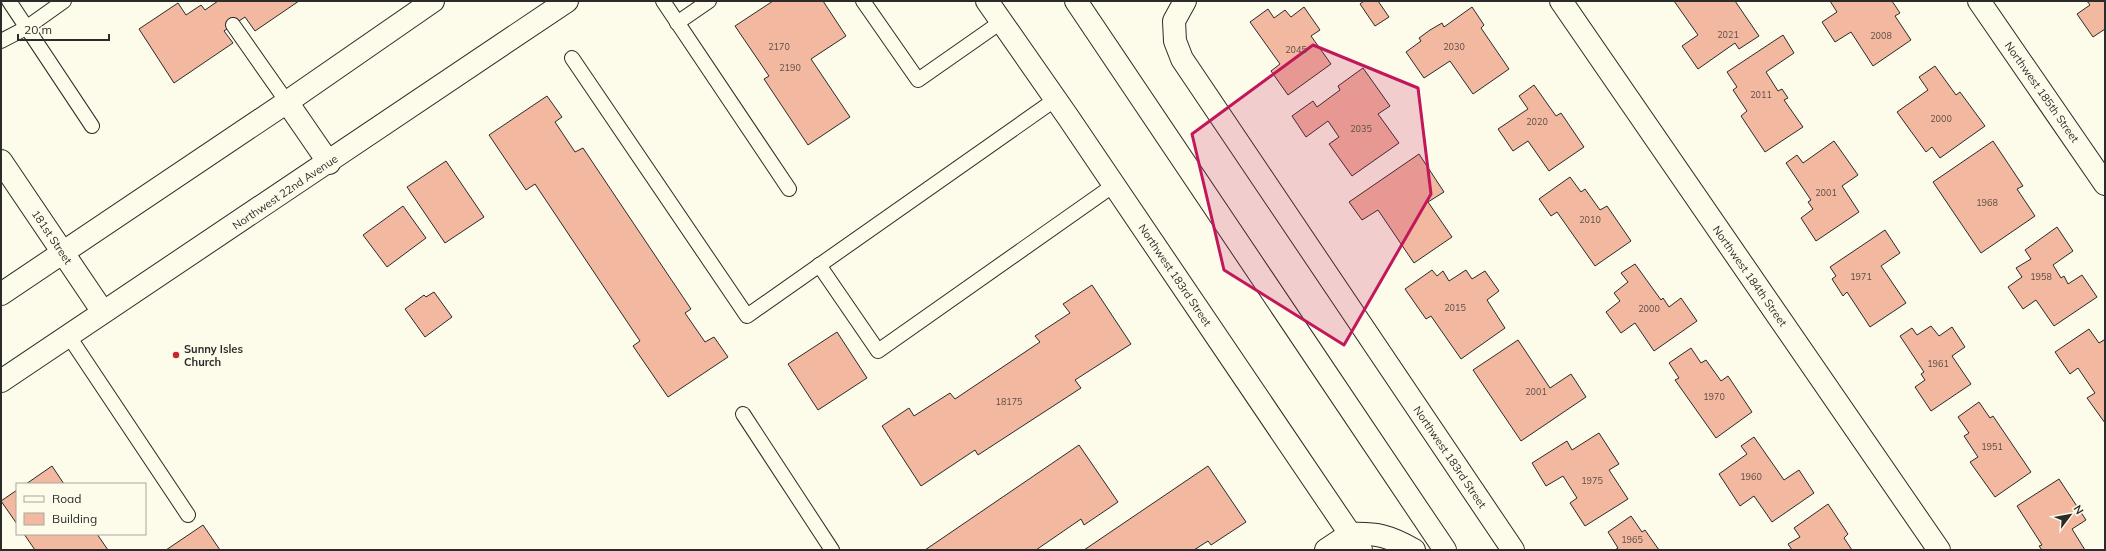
<svg xmlns="http://www.w3.org/2000/svg" width="2106" height="551" font-family="Mulish,sans-serif">
<style>
.building{fill:#f2b8a0;stroke:#2b2b2b}
.lines{fill:none;stroke-linecap:round;stroke-linejoin:round}
.service-casing{stroke:#2b2b2b;stroke-width:16}
.minor-casing{stroke:#2b2b2b;stroke-width:24}
.secondary-casing{stroke:#2b2b2b;stroke-width:24}
.primary-casing{stroke:#2b2b2b;stroke-width:24}
.service{stroke:#fdfbea;stroke-width:14}
.minor{stroke:#fdfbea;stroke-width:22}
.secondary{stroke:#fdfbea;stroke-width:22}
.primary{stroke:#fdfbea;stroke-width:22}
.marked{fill:#c2185b;fill-opacity:0.2;stroke:#c2185b;stroke-width:3;stroke-linejoin:round}
.poi-dot{fill:#c62828;stroke:#fdfbea;stroke-width:1.5}
.labels{text-anchor:middle;stroke-width:3;stroke-linejoin:round;paint-order:stroke}
.number-label{font-size:9px;fill:#5d4e48}
.street-label{font-size:11px;fill:#2b2b2b;stroke:#fdfbea}
.poi-label{font-size:11px;font-weight:bold;fill:#2b2b2b;stroke:#fdfbea;text-anchor:start}
</style>
<rect width="100%" height="100%" fill="#fdfbea"/>
<g class="building">
<path d="M218,1H299L255,31L245,17L224,31L233,43L174,83L139,29L178,3L186,15L201,5L205,10Z"/>
<path d="M773,1H823L846,36L811,59L850,117L808,145L764,79L769,76L735,26Z"/>
<path d="M1364,1H1378L1389,17L1375,26L1360,4Z"/>
<path d="M1674,1H1735L1759,36L1739,49L1735,43L1698,69L1682,46L1698,35Z"/>
<path d="M1830,1H1892L1900,13L1895,16L1911,40L1873,66L1851,32L1835,42L1822,22L1837,12Z"/>
<path d="M2087,1H2105V29L2093,37L2077,14L2090,5Z"/>
<path d="M1304,7L1320,30L1311,36L1331,64L1288,95L1271,71L1280,64L1250,22L1268,9L1274,18L1285,10L1291,17Z"/>
<path d="M1472,7L1484,25L1481,28L1509,69L1473,94L1450,61L1424,78L1406,52L1421,41L1419,38L1430,30L1442,23L1444,27Z"/>
<path d="M1783,35L1794,53L1766,72L1778,91L1782,89L1788,98L1784,100L1803,127L1765,152L1741,116L1747,111L1733,90L1737,87L1727,72Z"/>
<path d="M1935,66L1956,95L1960,92L1985,126L1940,158L1932,147L1926,152L1897,112L1928,90L1919,77Z"/>
<path d="M1363,68L1390,106L1378,114L1399,143L1352,176L1329,144L1339,137L1328,121L1306,137L1292,116L1313,101L1317,107L1340,90L1338,86Z"/>
<path d="M1534,85L1556,116L1561,113L1584,147L1549,171L1528,141L1513,151L1498,129L1528,109L1519,96Z"/>
<path d="M547,96L562,117L555,122L575,152L583,148L691,309L685,313L705,342L714,337L728,357L668,397L633,346L640,341L535,184L526,190L489,135Z"/>
<path d="M1834,141L1858,175L1842,186L1859,212L1816,241L1801,218L1813,209L1808,202L1811,200L1786,163L1797,155L1803,163Z"/>
<path d="M1993,141L2023,186L2017,189L2035,216L1981,253L1933,182Z"/>
<path d="M1419,154L1444,192L1428,202L1452,237L1414,263L1378,210L1362,220L1349,202Z"/>
<path d="M446,161L484,217L445,243L407,187Z"/>
<path d="M1570,177L1581,192L1585,189L1600,210L1607,206L1631,241L1595,266L1557,212L1551,216L1539,199Z"/>
<path d="M403,206L426,238L387,267L363,235Z"/>
<path d="M2057,227L2073,251L2053,265L2061,278L2064,276L2068,284L2082,275L2097,297L2054,326L2036,300L2023,309L2008,287L2022,277L2016,268L2031,259L2025,250Z"/>
<path d="M1885,230L1900,253L1881,266L1906,303L1870,327L1847,292L1843,296L1832,279L1836,276L1830,267Z"/>
<path d="M1635,264L1661,300L1663,298L1669,307L1681,298L1697,321L1654,351L1635,323L1621,333L1606,312L1620,301L1614,293L1628,282L1621,273Z"/>
<path d="M1432,270L1437,276L1443,271L1449,281L1466,270L1472,279L1485,271L1499,291L1487,300L1505,328L1461,359L1431,316L1426,319L1405,289Z"/>
<path d="M1092,285L1131,344L1075,380L1081,388L978,455L975,450L921,486L882,426L909,408L914,416L950,393L955,399L1040,342L1035,336L1070,313L1063,304Z"/>
<path d="M434,292L452,317L425,337L405,309L424,295L426,297Z"/>
<path d="M1931,326L1939,336L1952,327L1965,347L1952,356L1971,384L1931,411L1915,387L1925,380L1921,374L1924,372L1900,336L1912,328L1917,335Z"/>
<path d="M2089,329L2099,343L2104,340L2105,342V423L2087,398L2095,393L2078,368L2070,374L2055,352Z"/>
<path d="M837,332L867,378L818,410L788,364Z"/>
<path d="M1518,340L1550,388L1571,374L1586,397L1521,441L1473,370Z"/>
<path d="M1691,348L1701,363L1706,360L1721,381L1728,376L1752,412L1716,438L1675,380L1679,378L1669,363Z"/>
<path d="M1979,402L1990,418L1993,416L2031,472L1995,497L1970,462L1978,457L1964,436L1969,433L1958,417Z"/>
<path d="M1599,433L1619,464L1609,470L1628,499L1585,526L1570,503L1577,498L1563,476L1546,486L1532,463L1567,441L1572,450Z"/>
<path d="M1754,437L1784,480L1799,470L1814,493L1772,522L1754,496L1740,506L1719,474L1747,454L1741,446Z"/>
<path d="M1079,445L1118,502L1084,525L1081,519L1036,550H925Z"/>
<path d="M52,466L64,484H26Z"/>
<path d="M1208,466L1246,522L1211,545L1208,541L1194,550H1084Z"/>
<path d="M2059,479L2086,520L2072,529L2085,550H2042L2039,546L2042,545L2017,506Z"/>
<path d="M17,490V524L1,501Z"/>
<path d="M1828,504L1848,534L1844,538L1852,550H1792L1788,544L1800,537L1794,528Z"/>
<path d="M1631,516L1642,532L1645,530L1659,550H1615L1618,548L1608,532Z"/>
<path d="M203,525L220,550H166Z"/>
<path d="M24,534H97L108,550H35Z"/>
</g>
<g class="lines">
<defs>
<g id="service">
<path d="M9,1L92,126"/>
<path d="M663,1L789,189"/>
<path d="M863,1L918,80L1001,22"/>
<path d="M677,23L709,1"/>
<path d="M233,25L287,102"/>
<path d="M1,41L26,28L64,1"/>
<path d="M572,58L747,316L1056,99"/>
<path d="M819,265L878,351L1114,185"/>
<path d="M68,335L188,515"/>
<path d="M743,414L832,550"/>
</g>
<g id="minor">
<path d="M1185,1L1174,21L1175,41L1182,59L1513,550"/>
<path d="M1561,1L1939,550"/>
<path d="M1979,1L2105,184"/>
<path d="M1,161L103,312"/>
<path d="M1326,550L1350,534"/>
</g>
<g id="secondary">
<path d="M287,102L329,163"/>
<path d="M1,294L287,102L433,1"/>
<path d="M1,381L567,1"/>
</g>
<g id="primary">
<path d="M987,1L1068,117L1361,550"/>
<path d="M1076,1L1445,550"/>
<path d="M1350,534C1377,533 1390,536 1414,550"/>
</g>
</defs>
<use href="#service" class="service-casing"/>
<use href="#minor" class="minor-casing"/>
<use href="#secondary" class="secondary-casing"/>
<use href="#primary" class="primary-casing"/>
<use href="#service" class="service"/>
<use href="#minor" class="minor"/>
<use href="#secondary" class="secondary"/>
<use href="#primary" class="primary"/>
</g>
<path class="marked" d="M1313,45L1418,88L1431,194L1344,345L1224,270L1192,134Z"/>
<circle class="poi-dot" cx="176" cy="355" r="4"/>
<g class="labels">
<g class="number-label">
<text x="1728" y="38">2021</text>
<text x="1881" y="39">2008</text>
<text x="779" y="50">2170</text>
<text x="1454" y="50">2030</text>
<text x="1296" y="53">2045</text>
<text x="790" y="71">2190</text>
<text x="1761" y="98">2011</text>
<text x="1941" y="122">2000</text>
<text x="1537" y="125">2020</text>
<text x="1361" y="132">2035</text>
<text x="1826" y="196">2001</text>
<text x="1987" y="206">1968</text>
<text x="1590" y="223">2010</text>
<text x="1861" y="280">1971</text>
<text x="2041" y="280">1958</text>
<text x="1455" y="311">2015</text>
<text x="1649" y="312">2000</text>
<text x="1938" y="367">1961</text>
<text x="1536" y="395">2001</text>
<text x="1714" y="400">1970</text>
<text x="1009" y="405">18175</text>
<text x="1992" y="450">1951</text>
<text x="1751" y="480">1960</text>
<text x="1592" y="484">1975</text>
<text x="1632" y="543">1965</text>
</g>
<g class="street-label">
<text transform="translate(2042 92) rotate(55)" y="4">Northwest 185th Street</text>
<text transform="translate(285 192) rotate(-34)" y="4">Northwest 22nd Avenue</text>
<text transform="translate(52 237) rotate(56)" y="4">181st Street</text>
<text transform="translate(1175 275) rotate(56)" y="4">Northwest 183rd Street</text>
<text transform="translate(1750 276) rotate(55)" y="4">Northwest 184th Street</text>
<text transform="translate(1450 457) rotate(56)" y="4">Northwest 183rd Street</text>
</g>
<g class="poi-label">
<text x="184" y="353">Sunny Isles<tspan x="184" dy="13">Church</tspan></text>
</g>
</g>
<rect width="2106" height="551" fill="none" stroke="#2b2b2b" stroke-width="4"/>
<rect x="16" y="483" width="130" height="52" fill="#fdfbea" stroke="#a9a89e"/>
<rect x="24" y="496" width="20" height="6" fill="#fdfbea" stroke="#a9a89e"/>
<text x="52" y="503" font-size="12" fill="#2b2b2b">Road</text>
<rect x="24" y="513" width="20" height="12" fill="#f2b8a0" stroke="#a9a89e"/>
<text x="52" y="523" font-size="12" fill="#2b2b2b">Building</text>
<g transform="translate(2070 515) rotate(58)" stroke="#fdfbea" stroke-width="3" paint-order="stroke">
<path d="M0-3L7 15L0 10L-7 15Z" fill="#2b2b2b"/>
<text y="-6" font-size="11" font-weight="bold" text-anchor="middle" fill="#2b2b2b">N</text>
</g>
<path d="M18 34v6h91v-6" fill="none" stroke="#2b2b2b" stroke-width="2"/>
<text x="24" y="34" font-size="12" fill="#2b2b2b" stroke="#fdfbea" stroke-width="3" paint-order="stroke">20 m</text>
</svg>
